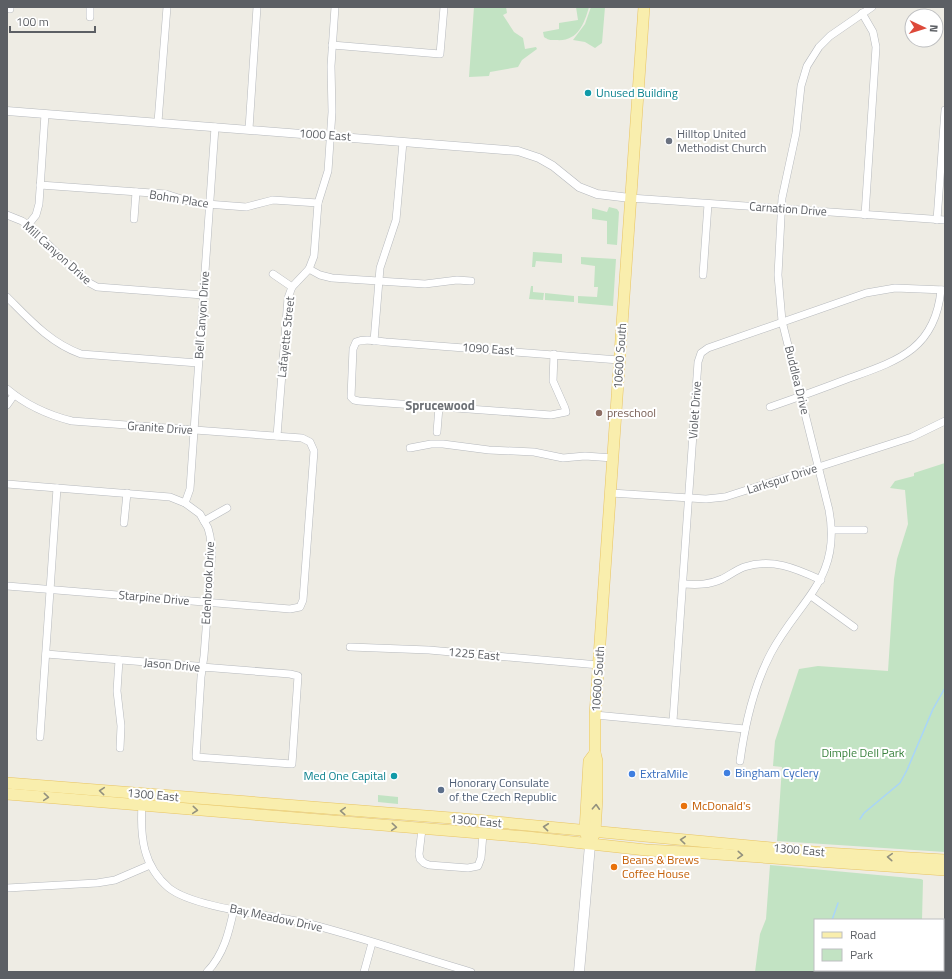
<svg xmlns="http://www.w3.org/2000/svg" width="952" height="979" font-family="'Titillium Web',sans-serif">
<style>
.green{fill:#c2e3c3}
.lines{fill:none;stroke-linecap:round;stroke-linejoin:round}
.stream{stroke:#a9d5f9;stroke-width:1.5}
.minor-casing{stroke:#b6b9bd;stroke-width:8}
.tertiary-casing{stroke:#b6b9bd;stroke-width:9}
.secondary-casing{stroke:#b6b8bd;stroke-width:11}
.primary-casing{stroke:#e8c463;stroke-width:12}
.minor{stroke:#fff;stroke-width:7}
.tertiary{stroke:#fff;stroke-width:8}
.secondary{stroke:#fff;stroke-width:10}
.primary{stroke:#f9eead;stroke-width:11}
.oneway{stroke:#93917e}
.culture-dot{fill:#0f9aa8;stroke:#fff;stroke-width:1.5}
.worship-dot{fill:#6b7280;stroke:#fff;stroke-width:1.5}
.education-dot{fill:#8d6e63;stroke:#fff;stroke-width:1.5}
.shop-dot{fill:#3f7fe0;stroke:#fff;stroke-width:1.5}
.service-dot{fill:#5c6f8a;stroke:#fff;stroke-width:1.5}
.food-dot{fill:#e8710a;stroke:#fff;stroke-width:1.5}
.labels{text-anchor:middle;stroke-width:4;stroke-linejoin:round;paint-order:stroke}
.culture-label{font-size:12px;fill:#0d838f;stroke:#fff;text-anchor:start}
.worship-label{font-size:12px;fill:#5b616d;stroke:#fff;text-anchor:start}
.street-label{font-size:12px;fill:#5c5f64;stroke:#fff}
.education-label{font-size:12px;fill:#785e54;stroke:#fff;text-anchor:start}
.park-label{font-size:12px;fill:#3b833f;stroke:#fff}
.shop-label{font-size:12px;fill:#366cbe;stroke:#fff;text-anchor:start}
.service-label{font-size:12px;fill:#4e5e75;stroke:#fff;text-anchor:start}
.food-label{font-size:12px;fill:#c56008;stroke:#fff;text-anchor:start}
.neighbourhood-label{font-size:13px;font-weight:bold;fill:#6d7176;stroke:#fff}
</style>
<rect width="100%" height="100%" fill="#eeece4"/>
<g class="green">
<path d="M474,7H506L507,13L503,15L514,32L523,38L525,49L536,47L537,49L522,60L518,67L490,72L489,76L469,77Z"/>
<path d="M576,7H589C584,25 577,42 556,40C551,40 550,41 544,37L543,32L559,29V23L578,20Z"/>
<path d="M591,7H605L602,43L595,48L585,42L573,40L585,24Z"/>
<path d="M609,207L617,209L619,212L617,245L607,244V221L592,219V208L607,212Z"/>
<path d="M533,252L562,254V263L536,261L535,267H532Z"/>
<path d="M581,257L616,259L613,306L578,303V296L597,297L598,287H594L595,266L581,264Z"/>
<path d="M531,286H533V292L544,293L543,300L529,299Z"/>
<path d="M545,293L574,296V302L545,300Z"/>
<path d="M945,463V852L777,841L782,767L773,766L775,741L799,669L818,666L888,671L894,579L897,559L908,524L905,490L890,488L895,481L914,476V473Z"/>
<path d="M378,795L398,797V804L378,802Z"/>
<path d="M770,865L921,879L923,880L922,920H815V970H889L887,972H755L760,934L766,919Z"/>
</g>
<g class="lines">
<g class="stream">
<path d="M860,819L864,813L900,783L907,770L933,709L945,688"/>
<path d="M832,920L838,903"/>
<path d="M825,972L826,970"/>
</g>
<defs>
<g id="minor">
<path d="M90,7V17"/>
<path d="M10,9V7"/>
<path d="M862,13L873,32L876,47L865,215"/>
<path d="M332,45L440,54L444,7"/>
<path d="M158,122L167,7"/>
<path d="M249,129L257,7"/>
<path d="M40,185L166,194L194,203L246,207L273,200L318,203"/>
<path d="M630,198L945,220"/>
<path d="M7,215L22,221L28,225L86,281L97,287L203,295"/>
<path d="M134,219L136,192"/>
<path d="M937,220L945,110"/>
<path d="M28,225L36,215L39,204L45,114"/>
<path d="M309,269L320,275L332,278L425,284L457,280L471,281"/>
<path d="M273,274L292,287"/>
<path d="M703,275L708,204"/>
<path d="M7,297C29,319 50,343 81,354L198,363"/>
<path d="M374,341L380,268L396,220L403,142"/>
<path d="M554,354L553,381L565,408L566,412L551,415L359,401L354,400L351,397L353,349L356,342C365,338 376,341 386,342L619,360"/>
<path d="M7,389C26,405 48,415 72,421L302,438L310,442L314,451L303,600L300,607L290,609L7,586"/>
<path d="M7,405L14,395"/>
<path d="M770,407C796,398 821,389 847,379C897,361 935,350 941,290"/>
<path d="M437,432L439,407"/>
<path d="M277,436L288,298L292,287L309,269L314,256L318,203L328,171L332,112L331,66L335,7"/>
<path d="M410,448L431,444H443L489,450L534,452L563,458L585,456L613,458"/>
<path d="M7,484L170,497L185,503L200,514L208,528L210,536L212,551L204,656L201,677L196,757L292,764L298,676L290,674L202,667L196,666L46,654"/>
<path d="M611,493L706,499L725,497L912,437L945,421"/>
<path d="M185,503L190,489L215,127"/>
<path d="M204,521L227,508"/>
<path d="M124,523L127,493"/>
<path d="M832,530H864"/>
<path d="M683,584C697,585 709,585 722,579C730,575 736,570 744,567C772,558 795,568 821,580"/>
<path d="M811,596L854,627"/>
<path d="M350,647L429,650L599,665"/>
<path d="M119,660L117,691L121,726L120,748"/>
<path d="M595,715L745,729"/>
<path d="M673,721L698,362L701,353L708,348L866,293L895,288L945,290"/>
<path d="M40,737L57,488"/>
<path d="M740,761C745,724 753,687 771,653C799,600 842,579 829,510L782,321L778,275L782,198L796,133L801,86L807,66L819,47L830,36L872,7"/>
<path d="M142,805C140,837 143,866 169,888C194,908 272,915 306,923C361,937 416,956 471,972"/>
<path d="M422,829L419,854L420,859L424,863L429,865L468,868L478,866L481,858L483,834"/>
<path d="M7,888L97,883L115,880L150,865"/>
<path d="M207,972C224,954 229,932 234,909"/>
<path d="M364,972L372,943"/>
</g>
<path id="tertiary" d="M7,111L518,151L539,158L553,166L579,187L597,194L630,198"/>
<path id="secondary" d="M579,972L590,845"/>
<g id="primary">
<path d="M7,783L464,819L824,853L945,860"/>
<path d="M7,794L527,837L646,850L703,853L945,870"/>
<path d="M587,837L585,831L589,761L595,753"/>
<path d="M593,837L595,832L597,798V761L595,753V715L644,7"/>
</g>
</defs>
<use href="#minor" class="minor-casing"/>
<use href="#tertiary" class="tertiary-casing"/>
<use href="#secondary" class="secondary-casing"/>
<use href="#primary" class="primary-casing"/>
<use href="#minor" class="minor"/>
<use href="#tertiary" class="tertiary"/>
<use href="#secondary" class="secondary"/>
<use href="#primary" class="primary"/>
</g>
<defs><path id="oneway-chevron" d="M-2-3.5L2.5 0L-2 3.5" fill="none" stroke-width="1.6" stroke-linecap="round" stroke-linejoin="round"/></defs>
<g class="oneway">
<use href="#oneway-chevron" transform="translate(102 791) rotate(-175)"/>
<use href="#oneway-chevron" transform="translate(46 797) rotate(5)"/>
<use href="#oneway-chevron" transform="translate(596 807) rotate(-87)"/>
<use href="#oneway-chevron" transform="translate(195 810) rotate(5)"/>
<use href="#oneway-chevron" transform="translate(343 811) rotate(-176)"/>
<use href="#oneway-chevron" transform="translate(394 827) rotate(5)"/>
<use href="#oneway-chevron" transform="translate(546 827) rotate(-174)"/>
<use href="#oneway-chevron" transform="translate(683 840) rotate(-175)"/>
<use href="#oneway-chevron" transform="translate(740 855) rotate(4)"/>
<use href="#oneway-chevron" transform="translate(890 857) rotate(-176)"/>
</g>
<g class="culture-dot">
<circle cx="588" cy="93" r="4"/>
<circle cx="394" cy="776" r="4"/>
</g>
<circle class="worship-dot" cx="669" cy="141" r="4"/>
<circle class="education-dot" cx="599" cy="413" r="4"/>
<g class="shop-dot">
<circle cx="727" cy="773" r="4"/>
<circle cx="632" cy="774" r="4"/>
</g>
<circle class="service-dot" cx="441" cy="790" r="4"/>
<g class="food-dot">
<circle cx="684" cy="806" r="4"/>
<circle cx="614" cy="867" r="4"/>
</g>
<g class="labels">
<g class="culture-label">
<text x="596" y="97">Unused Building</text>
<text x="386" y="780" text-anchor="end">Med One Capital</text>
</g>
<g class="worship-label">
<text x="677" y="138">Hilltop United<tspan x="677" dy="14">Methodist Church</tspan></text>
</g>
<g class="street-label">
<text transform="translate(325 135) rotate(4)" y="4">1000 East</text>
<text transform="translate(179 199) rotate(9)" y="4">Bohm Place</text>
<text transform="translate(788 209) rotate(4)" y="4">Carnation Drive</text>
<text transform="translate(57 253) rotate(42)" y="4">Mill Canyon Drive</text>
<text transform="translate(202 315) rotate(-86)" y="4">Bell Canyon Drive</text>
<text transform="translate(286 337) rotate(-84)" y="4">Lafayette Street</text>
<text transform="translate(488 349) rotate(4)" y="4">1090 East</text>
<text transform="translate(620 356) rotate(-86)" y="4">10600 South</text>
<text transform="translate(797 380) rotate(76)" y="4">Buddlea Drive</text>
<text transform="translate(695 410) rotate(-86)" y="4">Violet Drive</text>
<text transform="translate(160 428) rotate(4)" y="4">Granite Drive</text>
<text transform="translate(782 479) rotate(-18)" y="4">Larkspur Drive</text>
<text transform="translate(208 583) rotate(-87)" y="4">Edenbrook Drive</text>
<text transform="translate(154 598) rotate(5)" y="4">Starpine Drive</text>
<text transform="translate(474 654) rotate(5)" y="4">1225 East</text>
<text transform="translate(172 665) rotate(5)" y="4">Jason Drive</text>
<text transform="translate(598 679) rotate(-86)" y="4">10600 South</text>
<text transform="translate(153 795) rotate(5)" y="4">1300 East</text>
<text transform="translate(476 821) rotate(5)" y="4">1300 East</text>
<text transform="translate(799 850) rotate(5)" y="4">1300 East</text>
<text transform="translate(276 918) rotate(12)" y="4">Bay Meadow Drive</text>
</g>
<g class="education-label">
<text x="607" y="417">preschool</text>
</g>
<g class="park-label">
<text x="863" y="757">Dimple Dell Park</text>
</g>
<g class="shop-label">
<text x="735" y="777">Bingham Cyclery</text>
<text x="640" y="778">ExtraMile</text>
</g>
<g class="service-label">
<text x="449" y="787">Honorary Consulate<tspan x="449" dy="14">of the Czech Republic</tspan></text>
</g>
<g class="food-label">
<text x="692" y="810">McDonald's</text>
<text x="622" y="864">Beans &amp; Brews<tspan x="622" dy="14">Coffee House</tspan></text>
</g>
<g class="neighbourhood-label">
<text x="440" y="410">Sprucewood</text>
</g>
</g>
<rect width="952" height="979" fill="none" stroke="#5c5f64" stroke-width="16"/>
<rect x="814" y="919" width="130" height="52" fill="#ffffff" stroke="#bebfc1"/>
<rect x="822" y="932" width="20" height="6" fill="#f9eead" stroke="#bebfc1"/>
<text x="850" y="939" font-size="12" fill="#5c5f64">Road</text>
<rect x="822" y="949" width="20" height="12" fill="#c2e3c3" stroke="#bebfc1"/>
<text x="850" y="959" font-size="12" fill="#5c5f64">Park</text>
<g transform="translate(924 28) rotate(94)"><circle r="19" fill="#ffffff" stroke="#bebfc1"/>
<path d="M0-3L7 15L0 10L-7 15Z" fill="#dd493a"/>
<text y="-6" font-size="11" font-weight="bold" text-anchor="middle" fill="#5c5f64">N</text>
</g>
<path d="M10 26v6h85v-6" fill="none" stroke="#5c5f64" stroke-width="2"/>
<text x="16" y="26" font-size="12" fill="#5c5f64" stroke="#ffffff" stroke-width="3" paint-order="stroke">100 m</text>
</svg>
